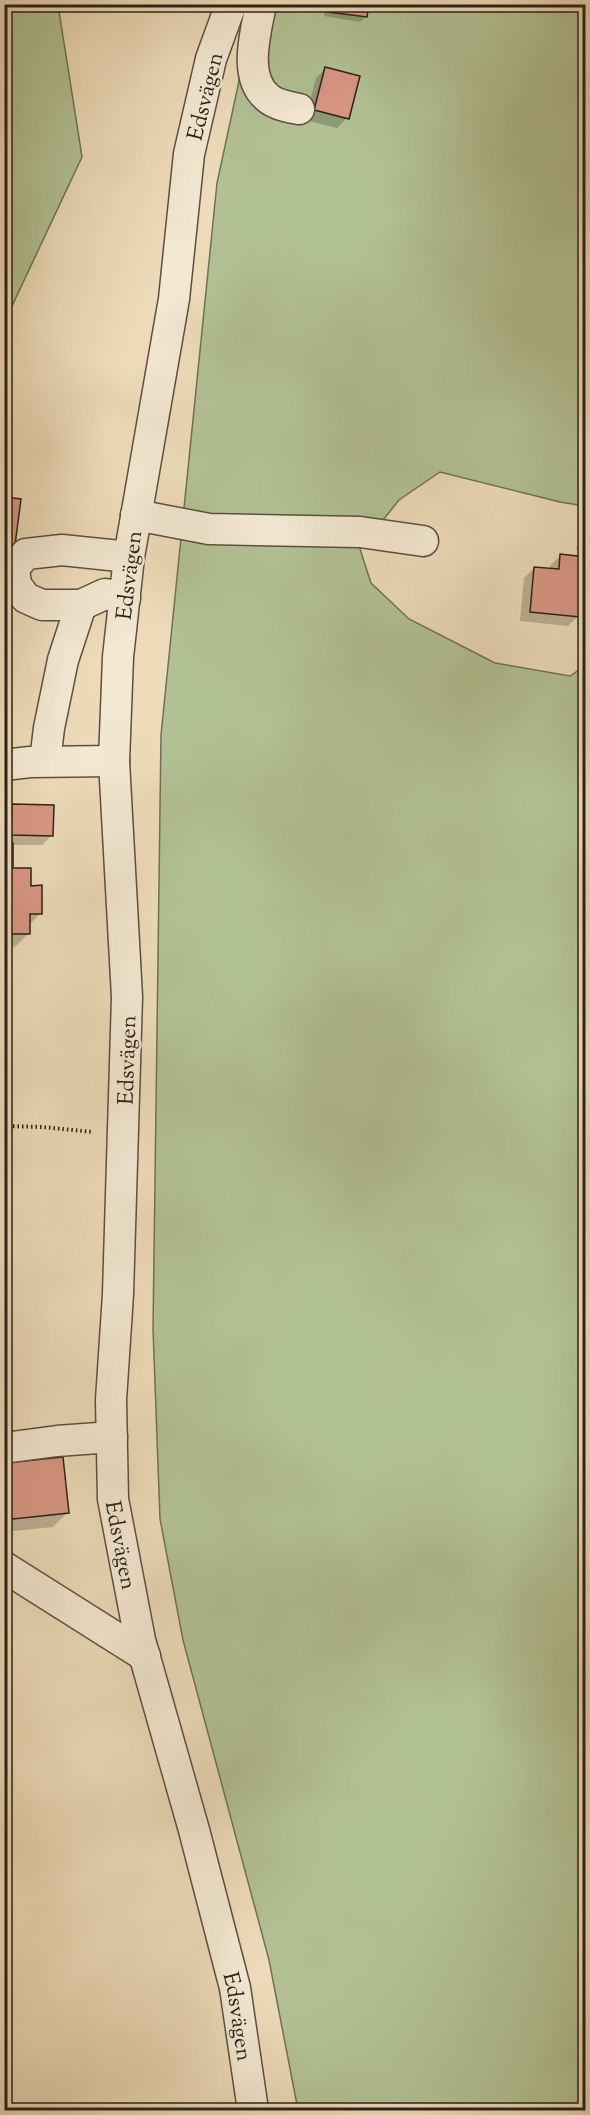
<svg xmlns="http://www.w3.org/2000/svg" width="590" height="2115" font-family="'Sorts Mill Goudy',serif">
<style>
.green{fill:#b2c194;stroke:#6e7256;stroke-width:1.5}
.shadow{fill:#0003}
.building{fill:#d99784;stroke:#2a2218;stroke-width:1.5}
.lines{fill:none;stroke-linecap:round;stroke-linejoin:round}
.minor-casing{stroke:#5b5040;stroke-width:33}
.path{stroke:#2a2218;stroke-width:4;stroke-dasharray:1.5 3;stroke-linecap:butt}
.minor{stroke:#f3e8d2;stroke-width:30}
.labels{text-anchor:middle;stroke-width:5;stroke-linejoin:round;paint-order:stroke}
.street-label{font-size:22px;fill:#2a2218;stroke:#f3e8d2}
</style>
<rect width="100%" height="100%" fill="#eddbb9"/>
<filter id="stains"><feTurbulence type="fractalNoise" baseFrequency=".00333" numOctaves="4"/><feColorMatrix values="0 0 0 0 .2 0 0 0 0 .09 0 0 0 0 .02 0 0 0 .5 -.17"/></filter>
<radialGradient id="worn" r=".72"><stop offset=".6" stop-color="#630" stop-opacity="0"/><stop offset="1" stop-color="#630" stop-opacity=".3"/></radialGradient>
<g class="green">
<path d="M5,4L58,5L82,157L12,306L5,313Z"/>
<path d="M268,5H585V506L560,502L440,472L399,500L360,549L371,583L409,619L495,663L570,676L585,666V2110H298L269,1960L183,1640L160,1519L153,1329L161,735L217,183L244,58Z"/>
</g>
<g class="shadow">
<path d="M326,4H367L365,17L360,22L324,16Z"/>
<path d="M326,68L347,118L337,128L305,120L316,78Z"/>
<path d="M4,498L13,544L4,553Z"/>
<path d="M586,524V552L576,549Z"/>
<path d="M560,556L586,558V601L580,600L578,616L568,626L520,621L524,578L534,568L550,570V566Z"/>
<path d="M12,806L52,835L42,845H12V870L41,913L29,925V933L15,947H4V814Z"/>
<path d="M4,1465L67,1513L53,1527L4,1532Z"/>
</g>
<g class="building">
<path d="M329,4H369L367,17L328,12Z"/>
<path d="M325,67L360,76L349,119L314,110Z"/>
<path d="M4,497L21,499L15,545L4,543Z"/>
<path d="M560,554L586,557V590H582L580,617L530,612L534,567L559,569Z"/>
<path d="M12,804L54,805L53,836L11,835Z"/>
<path d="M13,843V868H31V886L42,885V914H30V934H4V844Z"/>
<path d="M63,1457L69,1513L4,1520V1463Z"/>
</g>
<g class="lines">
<defs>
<g id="minor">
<path id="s1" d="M231,4L211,59L189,154L174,299L129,557L118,657L114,761L127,997L118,1294L111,1400L113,1499L140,1640L194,1830L235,1988L253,2110"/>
<path d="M261,4C256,32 242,77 268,98C276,105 289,107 299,109"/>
<path d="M136,515L209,529L360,532L423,541"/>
<path d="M125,598L105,594L81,605H42L26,598L16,585L14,568L26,554L62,550L129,557"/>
<path d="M45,761L49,728L63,660L81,605"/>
<path d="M4,765L30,762L114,761"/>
<path d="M4,1448L57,1441L112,1437"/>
<path d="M4,1567L145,1656"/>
</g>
</defs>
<use href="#minor" class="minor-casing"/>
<path class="path" d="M4,1126L43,1127L93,1132"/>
<use href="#minor" class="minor"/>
</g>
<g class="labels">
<g class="street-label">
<text transform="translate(204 96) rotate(-76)" y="8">Edsvägen</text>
<text transform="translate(128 575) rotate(-83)" y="8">Edsvägen</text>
<text transform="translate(126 1060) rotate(-88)" y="8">Edsvägen</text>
<text dy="8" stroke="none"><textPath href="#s1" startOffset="1554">Edsvägen</textPath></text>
<text dy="8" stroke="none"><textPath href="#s1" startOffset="2040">Edsvägen</textPath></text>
</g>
</g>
<rect width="590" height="2115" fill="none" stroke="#eddbb9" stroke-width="24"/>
<rect x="6" y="6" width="578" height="2103" fill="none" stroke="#2a2218" stroke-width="3"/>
<rect x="12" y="12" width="566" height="2091" fill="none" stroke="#2a2218" stroke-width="1.5"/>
<rect width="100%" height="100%" filter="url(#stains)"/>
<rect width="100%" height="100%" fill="url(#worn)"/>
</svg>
